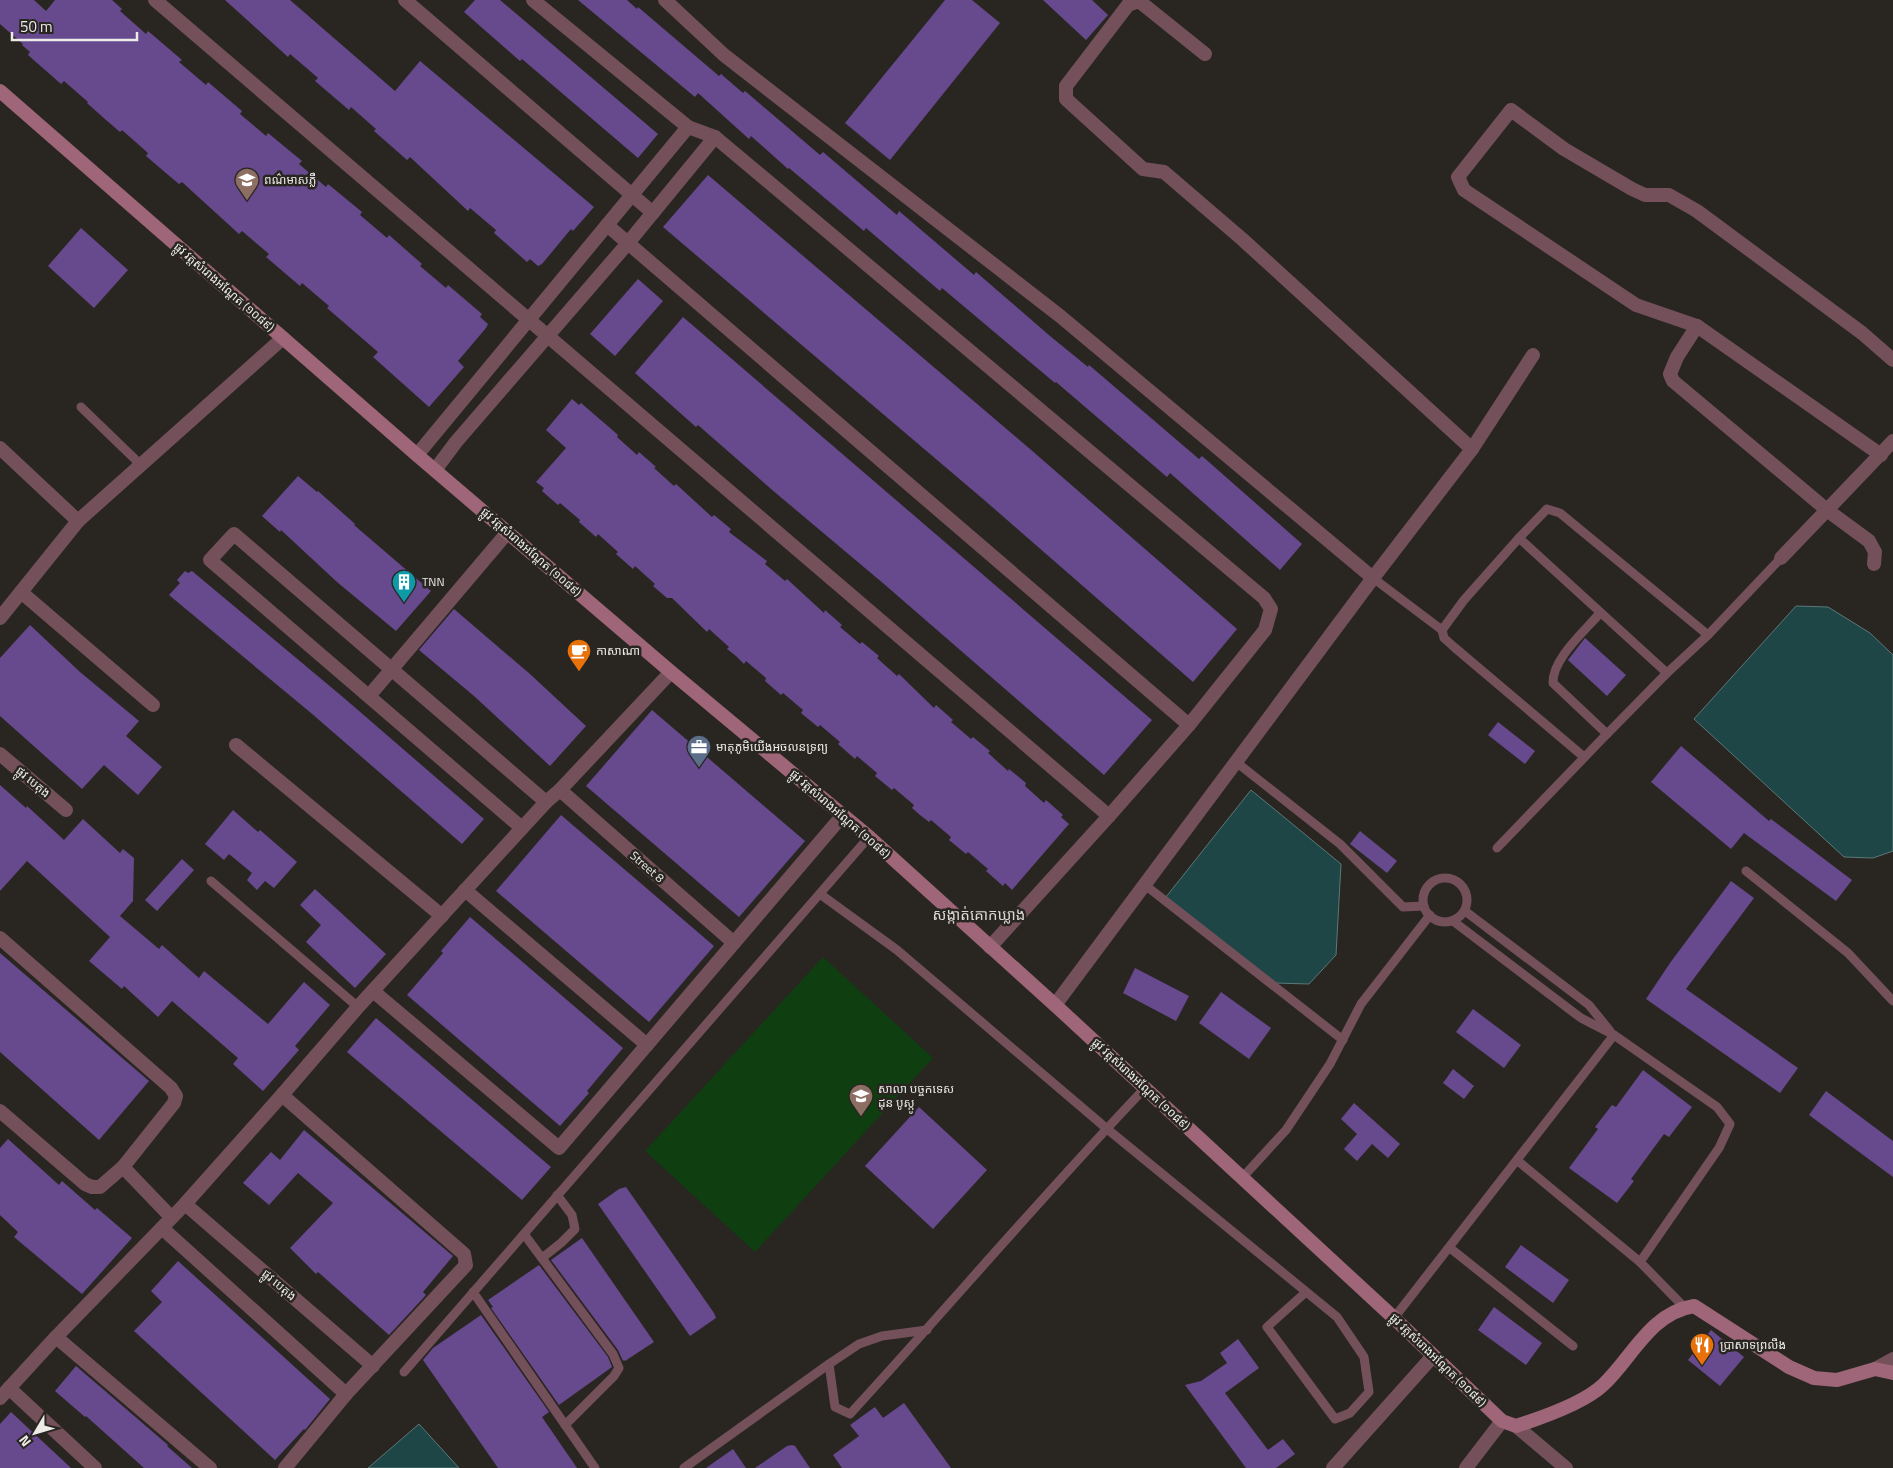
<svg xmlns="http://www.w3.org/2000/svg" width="1893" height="1468" font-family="'Titillium Web','Noto Sans Khmer',sans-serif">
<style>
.green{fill:#0f3e11}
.water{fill:#1e4647;stroke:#5c7877}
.building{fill:#67498e}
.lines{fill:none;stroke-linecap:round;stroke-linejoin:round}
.service{stroke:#74505b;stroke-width:9}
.minor{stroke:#74505b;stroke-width:14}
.tertiary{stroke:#74505b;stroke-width:14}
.secondary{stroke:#9e6678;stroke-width:14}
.labels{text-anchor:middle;stroke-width:5;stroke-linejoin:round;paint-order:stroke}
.poi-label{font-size:12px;fill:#ecebe8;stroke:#292622;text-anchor:start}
.street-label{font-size:12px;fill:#ecebe8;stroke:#292622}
.quarter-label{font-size:15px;fill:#dbd8d2;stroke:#292622}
</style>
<rect width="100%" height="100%" fill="#292622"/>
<path class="green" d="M823,957L933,1058L755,1252L645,1151Z"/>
<g class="water">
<path d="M1796,606L1828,607L1870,633L1893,655V851L1873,858L1844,857L1694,719Z"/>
<path d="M1251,790L1341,864L1336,955L1309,984L1274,983L1166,897Z"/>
<path d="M419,1424L459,1468H368Z"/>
</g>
<g class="building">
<path d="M0,0H34L46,11L55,0H112L122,9L120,11L146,34L148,31L182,60L179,62L206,85L208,82L242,111L240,114L266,136L268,133L302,161L299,164L326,187L328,184L362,212L360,215L387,238L389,235L422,264L420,266L446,288L448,285L482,314L480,317L488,324L486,328L458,361L464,367L429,407L373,357L378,352L327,308L329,306L302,283L300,286L266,257L269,254L242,231L239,234L182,182L179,184L167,174L146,156L148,153L122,130L120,132L106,120L87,103L88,102L64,81L61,84L28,55L30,52L22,45L23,44L0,24Z"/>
<path d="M225,0H290L395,91L420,61L594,207L573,231L571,229L542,264L538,266L530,259L527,262L494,233L496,230L470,208L468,211L410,157L407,160L374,131L376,129L351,107L349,110L315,81L318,78L310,71L290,54L288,57Z"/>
<path d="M475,0H500L658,134L638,158L522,59L520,61L464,12Z"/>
<path d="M578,0H627L637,9L638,7L719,76L721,74L743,93L745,91L820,155L823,152L897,215L899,211L974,275L976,272L1050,336L1088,367L1089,365L1199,459L1202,456L1302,544L1280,570L1170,473L1167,477L1056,382L1055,383L942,288L940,291L866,228L864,231L789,168L788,169L751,136L749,139L698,93L695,97Z"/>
<path d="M945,0H972L1000,23L890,160L845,123Z"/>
<path d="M1043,0H1092L1108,15L1086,40Z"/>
<path d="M708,175L1030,449L1237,629L1193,682L983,499L663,227Z"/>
<path d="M81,228L128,270L94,308L48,266Z"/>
<path d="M638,279L663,301L615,356L590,334Z"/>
<path d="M683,317L1152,720L1104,775L884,584L771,489L698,425L696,427L635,373Z"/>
<path d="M572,399L579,405L581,403L610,428L618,435L617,437L637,455L639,452L656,467L654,468L674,486L676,484L712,517L714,515L731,529L729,532L767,561L765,564L785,581L787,579L824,613L825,610L842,625L840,627L860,644L862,642L879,656L877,658L897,676L899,674L934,708L936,705L953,720L951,722L971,739L973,737L990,751L988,753L1008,771L1009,769L1026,783L1025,786L1044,803L1046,800L1063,815L1061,817L1069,824L1012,890L1005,883L1003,886L986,871L988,869L968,852L966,854L949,840L951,837L931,820L929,822L920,815L912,808L914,805L894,788L892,790L875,776L877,773L857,756L855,759L838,744L840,742L820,725L818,727L801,713L803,710L783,693L781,695L765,681L766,678L746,661L744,664L736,656L727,649L729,647L709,629L707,632L672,598H667L653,586L655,584L635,566L633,569L616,554L618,552L598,534L596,537L579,522L580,520L560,503L558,505L542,491L544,488L536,482L566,448L546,430Z"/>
<path d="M298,476L317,492L318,491L355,524L354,525L431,591L396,631L337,582L281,530L280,532L262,516Z"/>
<path d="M185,571L188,573L192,571L344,698L484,819L462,844L311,713L169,595L180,583L177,580Z"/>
<path d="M454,609L530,674L586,726L550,766L474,696L419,650Z"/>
<path d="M30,625L80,672L139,721L126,736L162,767L138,795L104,765L82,789L0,716V658Z"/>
<path d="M1585,638L1626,675L1607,696L1568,660Z"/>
<path d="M652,710L805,841L739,917L586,786Z"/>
<path d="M1498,722L1535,751L1525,764L1488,735Z"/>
<path d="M1681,746L1769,821L1771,819L1852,880L1836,901L1744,833L1731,849L1651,782Z"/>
<path d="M0,785L26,808L27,806L64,840L83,819L120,853L123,849L134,858L133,901L120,916L159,949L162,945L199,978L204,971L268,1024L304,982L330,1005L295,1046L299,1050L263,1091L233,1064L238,1058L172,1001L158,1017L124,986L122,989L89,961L110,937L27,861L0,891Z"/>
<path d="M233,810L258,832L260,830L297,862L274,888L265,881L257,890L247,880L252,873L229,854L224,860L205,844Z"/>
<path d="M561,815L714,946L649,1022L496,891Z"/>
<path d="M1360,831L1397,861L1387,873L1350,844Z"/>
<path d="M182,859L194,870L157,911L145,900Z"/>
<path d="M1731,881L1754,898L1686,989L1798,1068L1780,1093L1646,999L1670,963Z"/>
<path d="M315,889L386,954L355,988L306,942L321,925L300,905Z"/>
<path d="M470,917L623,1048L587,1091L589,1093L560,1126L407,995L443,953L441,951Z"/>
<path d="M0,953L149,1081L99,1140L0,1052Z"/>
<path d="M1135,968L1189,996L1176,1021L1123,993Z"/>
<path d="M1221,992L1271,1028L1249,1059L1199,1023Z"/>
<path d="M1473,1009L1521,1045L1504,1068L1456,1032Z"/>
<path d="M376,1018L551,1167L522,1200L347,1052Z"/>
<path d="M1453,1069L1474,1086L1464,1099L1443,1083Z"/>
<path d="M1643,1070L1692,1107L1669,1137L1664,1134L1631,1179L1634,1181L1617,1203L1569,1168L1598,1129L1595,1127L1612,1105L1616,1107Z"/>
<path d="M1826,1091L1893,1141V1177L1809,1115Z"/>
<path d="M1354,1103L1400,1144L1388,1158L1372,1144L1357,1161L1344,1149L1357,1134L1341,1119Z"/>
<path d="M919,1107L987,1170L933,1229L865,1166Z"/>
<path d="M304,1130L453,1256L423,1292L426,1295L389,1335L318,1272L316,1274L290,1248L333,1203L298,1173L269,1205L243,1183L271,1152L280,1160Z"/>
<path d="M8,1139L59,1185L62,1181L95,1210L97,1208L132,1238L82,1294L14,1237L18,1232L0,1215V1148Z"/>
<path d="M626,1187L714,1313L716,1318L690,1336L598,1204L619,1189Z"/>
<path d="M582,1238L654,1342L625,1361L624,1360L623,1361L618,1350L551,1260Z"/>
<path d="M1521,1245L1569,1280L1553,1303L1505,1267Z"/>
<path d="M178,1261L330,1399L305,1430L304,1429L275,1460L134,1331L162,1302L151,1291Z"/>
<path d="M539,1265L608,1357L612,1367L559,1405L491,1308L493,1307L488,1300Z"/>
<path d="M1494,1307L1542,1343L1526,1365L1478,1330Z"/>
<path d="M481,1315L549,1412L542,1417L577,1468H498L423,1360L433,1348Z"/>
<path d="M1711,1330L1744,1357L1720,1386L1688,1360Z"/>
<path d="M1238,1339L1259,1368L1225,1393L1268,1450L1283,1439L1295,1454L1276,1468H1246L1185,1385L1201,1381L1227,1363L1220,1353Z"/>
<path d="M76,1366L168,1445L167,1446L192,1468H144L86,1416L85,1417L55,1391Z"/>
<path d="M904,1403L951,1468H842L833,1455L859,1436L850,1425L875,1407L883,1418Z"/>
<path d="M11,1412L71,1468H0V1424Z"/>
<path d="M792,1445L795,1446L810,1468H755L787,1446Z"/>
<path d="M733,1449L746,1468H706Z"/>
</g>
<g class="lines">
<g class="service">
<path d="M81,407L141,465"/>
<path d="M1519,538L1547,509L1560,513L1708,635"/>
<path d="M1373,578L1442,630L1444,638L1454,647L1584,757"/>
<path d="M1600,613C1585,631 1552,659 1553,683L1607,734"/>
<path d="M1442,630L1464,600L1519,538L1667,673"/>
<path d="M1236,762L1340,844L1403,907L1424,906"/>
<path d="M1497,848L1603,738L1667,673L1708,635L1781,558"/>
<path d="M1746,871L1848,953L1893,1001"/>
<circle cx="1445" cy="900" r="22"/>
<path d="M211,881L358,1007"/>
<path d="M1145,885L1343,1040"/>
<path d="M820,894L897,950L1106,1128L1337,1317L1364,1357L1369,1392L1350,1413L1335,1419L1267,1327L1306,1292"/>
<path d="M1465,911L1589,1005L1610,1031"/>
<path d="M1453,921L1581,1018L1614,1035L1717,1107L1730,1124L1719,1148L1640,1262"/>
<path d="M1518,1161L1640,1262L1685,1308"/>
<path d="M1242,1178L1286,1130L1330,1064L1361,1004L1430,915"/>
<path d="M524,1234L613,1354L619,1368L614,1376L565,1425"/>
<path d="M1450,1248L1573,1346"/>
<path d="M542,1258L561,1243L575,1229L572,1215L557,1195"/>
<path d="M473,1292L595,1468"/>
<path d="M1394,1318L1614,1035"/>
<path d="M829,1364L835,1407L850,1414C949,1306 1044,1194 1145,1088"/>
<path d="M404,1372L869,837"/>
<path d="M684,1468L829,1364L859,1344L882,1336L927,1330"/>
</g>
<g class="minor">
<path d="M155,0L1109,816"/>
<path d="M405,0L653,213"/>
<path d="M533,0L688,127L715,137L1264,598L1271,609L1265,630L1189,725L1109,816L990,947"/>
<path d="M665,0L724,55L1060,316L1373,578"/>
<path d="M1205,54L1139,1L1128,5L1066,86V99L1143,169L1164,172L1242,239L1472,449"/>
<path d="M607,225L1189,725"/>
<path d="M1697,326L1677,357L1670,374L1673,381L1827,510L1869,541L1875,552L1874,564"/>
<path d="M0,448L78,521"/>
<path d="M417,455L688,127"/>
<path d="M1881,455L1697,326L1636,305L1464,190L1458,177L1511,110L1564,149L1632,189L1645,195H1669L1697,211L1862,333L1893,360"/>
<path d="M435,470L456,442L628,243L715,137"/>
<path d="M1781,558L1893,441"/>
<path d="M21,592L153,705"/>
<path d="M0,618L78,521L283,338"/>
<path d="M369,696L507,533"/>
<path d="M236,745L442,916"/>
<path d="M0,754L66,810"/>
<path d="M560,790L734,943"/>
<path d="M522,828L210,560L234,534L546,802"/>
<path d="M465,890L647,1045"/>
<path d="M0,938L171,1088L176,1096L174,1103L123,1167L100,1187H92L85,1184L0,1111"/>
<path d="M373,991L559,1148L843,815"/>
<path d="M1055,1005L1373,578L1472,449L1533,355"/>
<path d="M282,1095L464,1254L466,1265L346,1394L285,1468"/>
<path d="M123,1167L171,1217"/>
<path d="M185,1204L373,1366"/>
<path d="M162,1228L346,1394"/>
<path d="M56,1337L210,1468"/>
<path d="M9,1388L95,1468"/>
<path d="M0,1398L56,1337L185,1204L282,1095L358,1007L546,802L560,790L671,672"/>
<path d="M1516,1426L1566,1468"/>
<path d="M1333,1468L1433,1356"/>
<path d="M1466,1468L1502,1421"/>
</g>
<path class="tertiary" d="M1875,1369L1893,1359"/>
<path class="secondary" d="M0,91L417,455L671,672L869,837L1055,1005L1394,1318L1502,1421L1516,1426C1541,1418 1584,1403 1603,1385C1632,1358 1650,1313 1694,1306L1789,1367L1814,1378L1837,1380L1875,1369L1893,1373"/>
</g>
<defs>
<symbol id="school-pin" viewBox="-11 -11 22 30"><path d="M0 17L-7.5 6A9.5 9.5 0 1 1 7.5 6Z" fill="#8d6e63" stroke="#292622"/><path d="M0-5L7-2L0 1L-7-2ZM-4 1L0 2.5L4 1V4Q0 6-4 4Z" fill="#fff"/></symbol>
<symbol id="building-pin" viewBox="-11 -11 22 30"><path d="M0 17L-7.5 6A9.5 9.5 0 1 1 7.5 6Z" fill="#0f9aa8" stroke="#292622"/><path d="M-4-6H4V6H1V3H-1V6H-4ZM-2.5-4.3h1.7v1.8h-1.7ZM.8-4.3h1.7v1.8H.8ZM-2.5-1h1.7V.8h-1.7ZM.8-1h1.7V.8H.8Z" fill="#fff"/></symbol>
<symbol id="cafe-pin" viewBox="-11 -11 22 30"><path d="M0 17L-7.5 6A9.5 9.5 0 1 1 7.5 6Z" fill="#e8710a" stroke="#292622"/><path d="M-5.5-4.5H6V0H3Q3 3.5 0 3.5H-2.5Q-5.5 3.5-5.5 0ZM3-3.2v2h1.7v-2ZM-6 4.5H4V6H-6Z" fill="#fff"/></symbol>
<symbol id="office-pin" viewBox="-11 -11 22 30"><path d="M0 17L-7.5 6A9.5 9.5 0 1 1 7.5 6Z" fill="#5c6f8a" stroke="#292622"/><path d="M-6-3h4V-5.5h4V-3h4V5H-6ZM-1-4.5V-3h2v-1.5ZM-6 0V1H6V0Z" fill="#fff"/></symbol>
<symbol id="restaurant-pin" viewBox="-11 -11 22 30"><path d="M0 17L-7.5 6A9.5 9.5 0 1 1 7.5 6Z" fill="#e8710a" stroke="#292622"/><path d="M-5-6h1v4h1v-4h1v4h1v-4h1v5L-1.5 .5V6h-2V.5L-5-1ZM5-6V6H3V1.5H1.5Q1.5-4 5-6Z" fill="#fff"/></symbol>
</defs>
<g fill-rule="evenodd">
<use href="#school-pin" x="233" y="166" width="28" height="38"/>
<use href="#building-pin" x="390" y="568" width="28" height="38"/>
<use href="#cafe-pin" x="565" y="637" width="28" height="38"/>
<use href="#office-pin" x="685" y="733" width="28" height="38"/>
<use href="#school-pin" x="847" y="1082" width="28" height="38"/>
<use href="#restaurant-pin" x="1688" y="1331" width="28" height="38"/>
</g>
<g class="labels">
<g class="poi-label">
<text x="264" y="184">ពណ៌មាសភ្លឺ</text>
<text x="422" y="586">TNN</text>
<text x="596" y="655">កាសាណា</text>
<text x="716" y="751">មាតុភូមិយើងអចលនទ្រព្យ</text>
<text x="878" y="1093">សាលា បច្ចកទេស<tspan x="878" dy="14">ដុន បូស្កូ</tspan></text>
<text x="1720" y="1349">ប្រាសាទព្រលឹង</text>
</g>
<g class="street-label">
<text transform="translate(224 287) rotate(41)" y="4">ផ្លូវ វត្តសំរោងអណ្ដែត (១០៨៩)</text>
<text transform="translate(531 552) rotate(41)" y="4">ផ្លូវ វត្តសំរោងអណ្ដែត (១០៨៩)</text>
<text transform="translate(33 782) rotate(40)" y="4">ផ្លូវ បេតុង</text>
<text transform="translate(840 814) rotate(41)" y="4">ផ្លូវ វត្តសំរោងអណ្ដែត (១០៨៩)</text>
<text transform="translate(647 867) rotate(41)" y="4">Street 8</text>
<text transform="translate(1141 1084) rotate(43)" y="4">ផ្លូវ វត្តសំរោងអណ្ដែត (១០៨៩)</text>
<text transform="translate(279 1285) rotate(41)" y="4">ផ្លូវ បេតុង</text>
<text transform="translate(1438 1360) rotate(44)" y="4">ផ្លូវ វត្តសំរោងអណ្ដែត (១០៨៩)</text>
</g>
<g class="quarter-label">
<text x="979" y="920">សង្កាត់គោកឃ្លាង</text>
</g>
</g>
<g transform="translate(35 1433) rotate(232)" stroke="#292622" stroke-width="4" paint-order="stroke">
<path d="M0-4L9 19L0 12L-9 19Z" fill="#ecebe8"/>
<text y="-8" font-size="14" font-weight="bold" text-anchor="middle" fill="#ecebe8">N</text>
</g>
<path d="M12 32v8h125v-8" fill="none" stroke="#ecebe8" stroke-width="2.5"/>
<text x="20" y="32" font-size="15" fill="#ecebe8" stroke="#292622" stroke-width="4" paint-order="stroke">50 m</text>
</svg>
